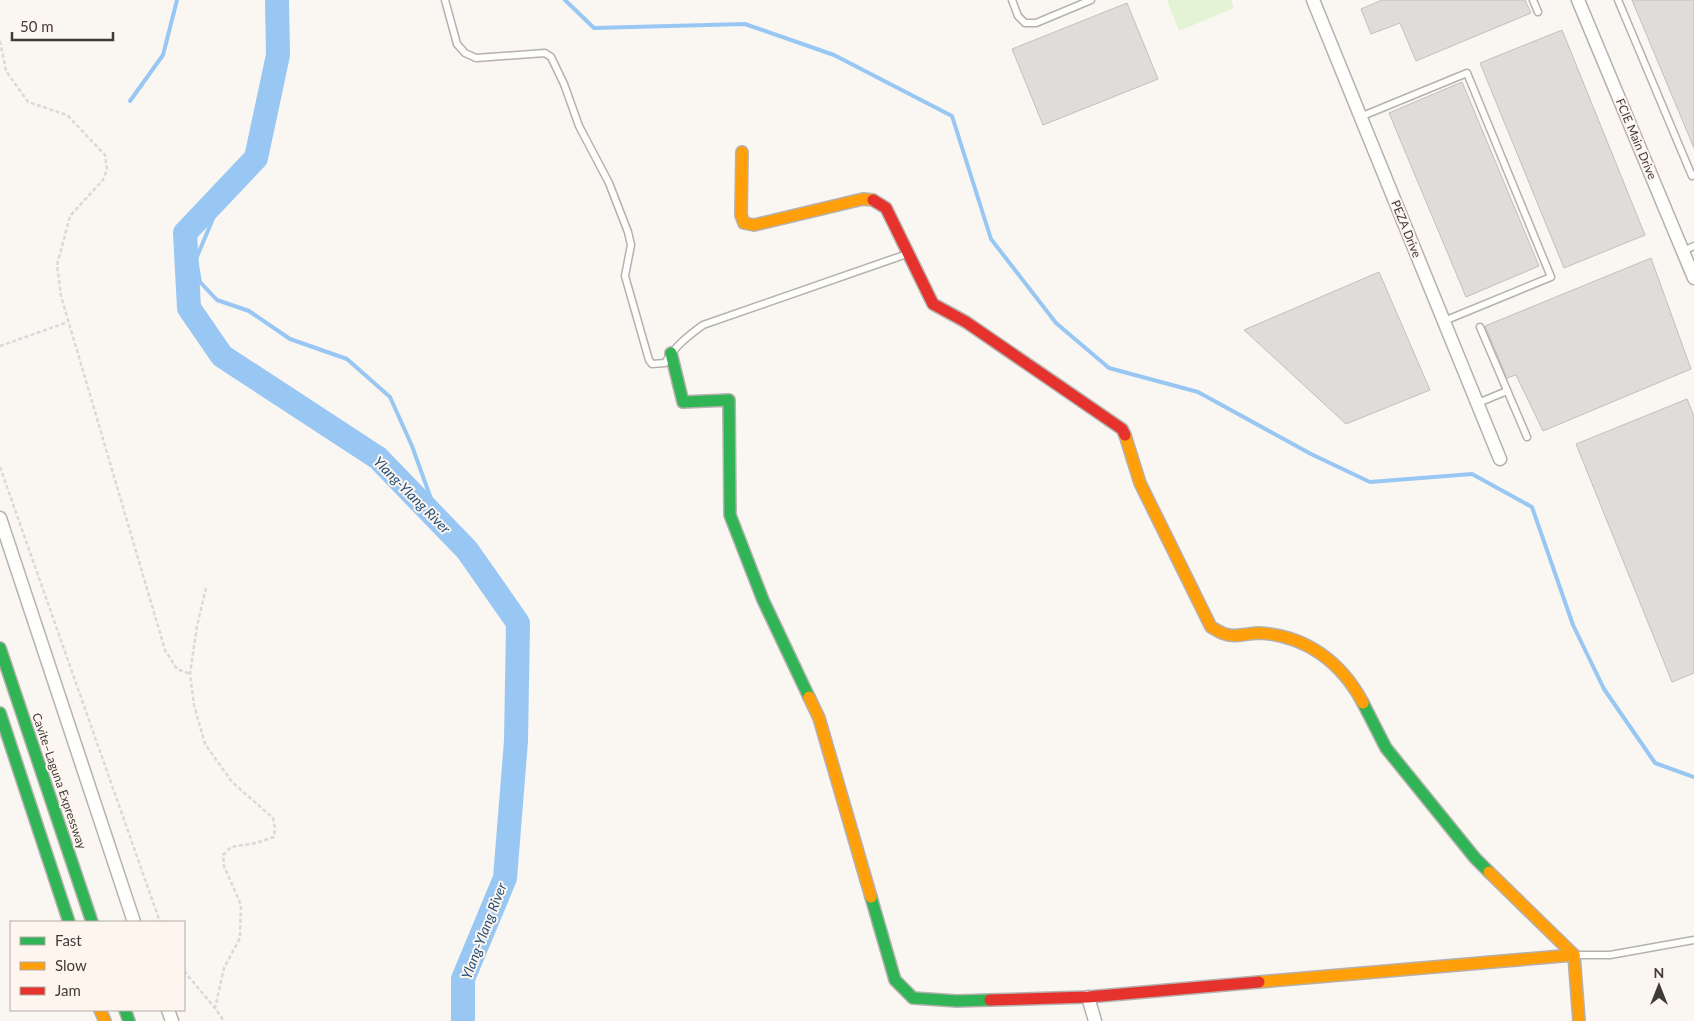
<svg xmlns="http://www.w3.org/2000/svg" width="1694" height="1021" font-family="Lato,sans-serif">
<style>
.park{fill:#e3f4d6}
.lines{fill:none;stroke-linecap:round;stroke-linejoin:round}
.stream{stroke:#99c7f4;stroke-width:4}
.river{stroke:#99c7f4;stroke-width:24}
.building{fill:#e0dcd9;stroke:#c3bfbc}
.lane-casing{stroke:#b5b1ae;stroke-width:9}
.street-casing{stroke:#b5b1ae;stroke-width:15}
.fast-casing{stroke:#b5b1ae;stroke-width:14}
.slow-casing{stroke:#b5b1ae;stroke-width:14}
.jam-casing{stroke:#b5b1ae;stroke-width:14}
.path{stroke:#dad9d8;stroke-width:2.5;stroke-dasharray:4 2.5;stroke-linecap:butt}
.lane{stroke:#fefefd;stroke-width:6}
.street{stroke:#fefefd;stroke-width:12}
.fast{stroke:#30b455;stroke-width:11}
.slow{stroke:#ff9f0a;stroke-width:11}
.jam{stroke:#e5322d;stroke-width:11}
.labels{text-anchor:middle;stroke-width:4;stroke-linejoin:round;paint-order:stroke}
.street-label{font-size:12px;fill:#3f3b37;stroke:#fef6ee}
.water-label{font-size:14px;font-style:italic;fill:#21507b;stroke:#fef6ee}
</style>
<rect width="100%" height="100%" fill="#faf6f2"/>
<path class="park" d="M1167,0H1231L1234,8L1179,31Z"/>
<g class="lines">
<g class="stream">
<path d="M565,0L594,28L745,24L834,55L952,116L991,239L1056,323L1109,368L1198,392L1311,454L1370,482L1472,474L1532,507L1573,625L1604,689L1655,763L1694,777"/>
<path d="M130,101L163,55L177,0"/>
<path d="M225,190L196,259L200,282L217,300L249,311L290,339L347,359L390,397L412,446L439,521"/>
</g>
<path class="river" d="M277,0L278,55L256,158L185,233L189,308L222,356L378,458L467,550L518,623L516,741L505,878L463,979V1021"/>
</g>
<g class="building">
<path d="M1382,0H1525L1531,13L1416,61L1400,23L1371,34L1361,9Z"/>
<path d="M1632,0H1694V148Z"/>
<path d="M1127,3L1158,79L1043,125L1012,49Z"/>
<path d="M1562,30L1645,235L1564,268L1480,63Z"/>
<path d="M1462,82L1539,266L1466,297L1389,113Z"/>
<path d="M1651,258L1691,369L1543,431L1516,375L1507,378L1485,326Z"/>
<path d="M1379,272L1430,390L1346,424L1244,330Z"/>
<path d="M1687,399L1694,416V673L1672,682L1576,444Z"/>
</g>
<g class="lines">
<defs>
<g id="lane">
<path d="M445,0L457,44L465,53L476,58L545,53L551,57L564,84L579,126L609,183L628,232L631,245L625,276L649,360L652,364L665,363C675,346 688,336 703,325L907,254"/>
<path d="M1012,0L1018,16L1025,23H1036L1091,0"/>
<path d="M1533,0L1538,12"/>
<path d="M1618,0L1692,176L1694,175"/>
<path d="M1360,117L1467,73L1551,277L1444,321"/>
<path d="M1683,251L1694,246"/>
<path d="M1480,327L1527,437"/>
<path d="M1478,403L1507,391"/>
<path d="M1574,955H1610L1694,940"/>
</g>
<g id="street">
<path d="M1313,0L1500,459"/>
<path d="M1578,0L1694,278"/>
<path d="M0,518L134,922"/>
<path d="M1088,997L1095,1021"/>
<path d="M168,1010L172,1021"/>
</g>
<g id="fast">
<path d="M671,353L683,402L729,400L730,515L763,600L809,697"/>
<path d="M0,648L92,922"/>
<path d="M1363,703L1386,748L1475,858L1489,872"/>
<path d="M0,713L69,922"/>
<path d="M871,897L895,980L913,998L957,1001L990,1000"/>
<path d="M125,1010L129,1021"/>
</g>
<g id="slow">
<path d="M742,152L741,215L744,223L754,225L863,199L873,200"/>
<path d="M1125,435L1140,483L1211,627C1215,629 1220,633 1225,634C1235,638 1249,633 1259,633C1306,635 1342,663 1363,703"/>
<path d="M809,697L819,718L871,897"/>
<path d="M1489,872L1574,955L1579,1021"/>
<path d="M1259,982L1574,955"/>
<path d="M100,1010L105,1021"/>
</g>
<g id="jam">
<path d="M873,200L886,208L933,304L966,322L1122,429L1125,435"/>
<path d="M990,1000L1088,997L1259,982"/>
</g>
</defs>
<use href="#lane" class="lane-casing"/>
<use href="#street" class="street-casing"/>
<use href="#fast" class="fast-casing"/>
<use href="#slow" class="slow-casing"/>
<use href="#jam" class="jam-casing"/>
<g class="path">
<path d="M0,41L6,71L28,102L67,115L105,155L107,169L103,180L70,216L57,265L61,296L165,650L177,669L190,674"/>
<path d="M0,346L68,322"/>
<path d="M0,467L160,922"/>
<path d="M206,588L197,626L190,674L194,705L205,744L232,782L273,818L275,828L274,837L256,843L231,847L223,855L224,866L241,905L240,938L224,968L215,1008L224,1021"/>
<path d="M184,971L215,1008"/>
</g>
<use href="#lane" class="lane"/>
<use href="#street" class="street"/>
<use href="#fast" class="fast"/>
<use href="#slow" class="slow"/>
<use href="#jam" class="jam"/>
</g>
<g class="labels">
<g class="street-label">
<text transform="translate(1636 139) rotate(67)" y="4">FCIE Main Drive</text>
<text transform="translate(1406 229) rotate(68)" y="4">PEZA Drive</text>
<text transform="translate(59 781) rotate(71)" y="4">Cavite–Laguna Expressway</text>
</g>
<g class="water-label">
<text transform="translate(412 495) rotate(45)" y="5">Ylang-Ylang River</text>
<text transform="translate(484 931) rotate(-69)" y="5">Ylang-Ylang River</text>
</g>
</g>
<rect x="10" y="921" width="175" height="90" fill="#fef6ee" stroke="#b2aba5"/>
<rect x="20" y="937" width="25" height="8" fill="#30b455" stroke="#b2aba5"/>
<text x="55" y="946" font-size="15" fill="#3f3b37">Fast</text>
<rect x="20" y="962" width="25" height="8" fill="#ff9f0a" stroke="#b2aba5"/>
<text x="55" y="971" font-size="15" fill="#3f3b37">Slow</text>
<rect x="20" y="987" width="25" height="8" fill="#e5322d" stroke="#b2aba5"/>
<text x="55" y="996" font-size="15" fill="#3f3b37">Jam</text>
<g transform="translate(1659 986)" stroke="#fef6ee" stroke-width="4" paint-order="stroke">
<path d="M0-4L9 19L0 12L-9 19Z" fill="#3f3b37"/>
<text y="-8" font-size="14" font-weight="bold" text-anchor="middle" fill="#3f3b37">N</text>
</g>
<path d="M12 32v8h101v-8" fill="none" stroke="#3f3b37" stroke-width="2.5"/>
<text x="20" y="32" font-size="15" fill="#3f3b37" stroke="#fef6ee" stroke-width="4" paint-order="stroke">50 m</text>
</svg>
